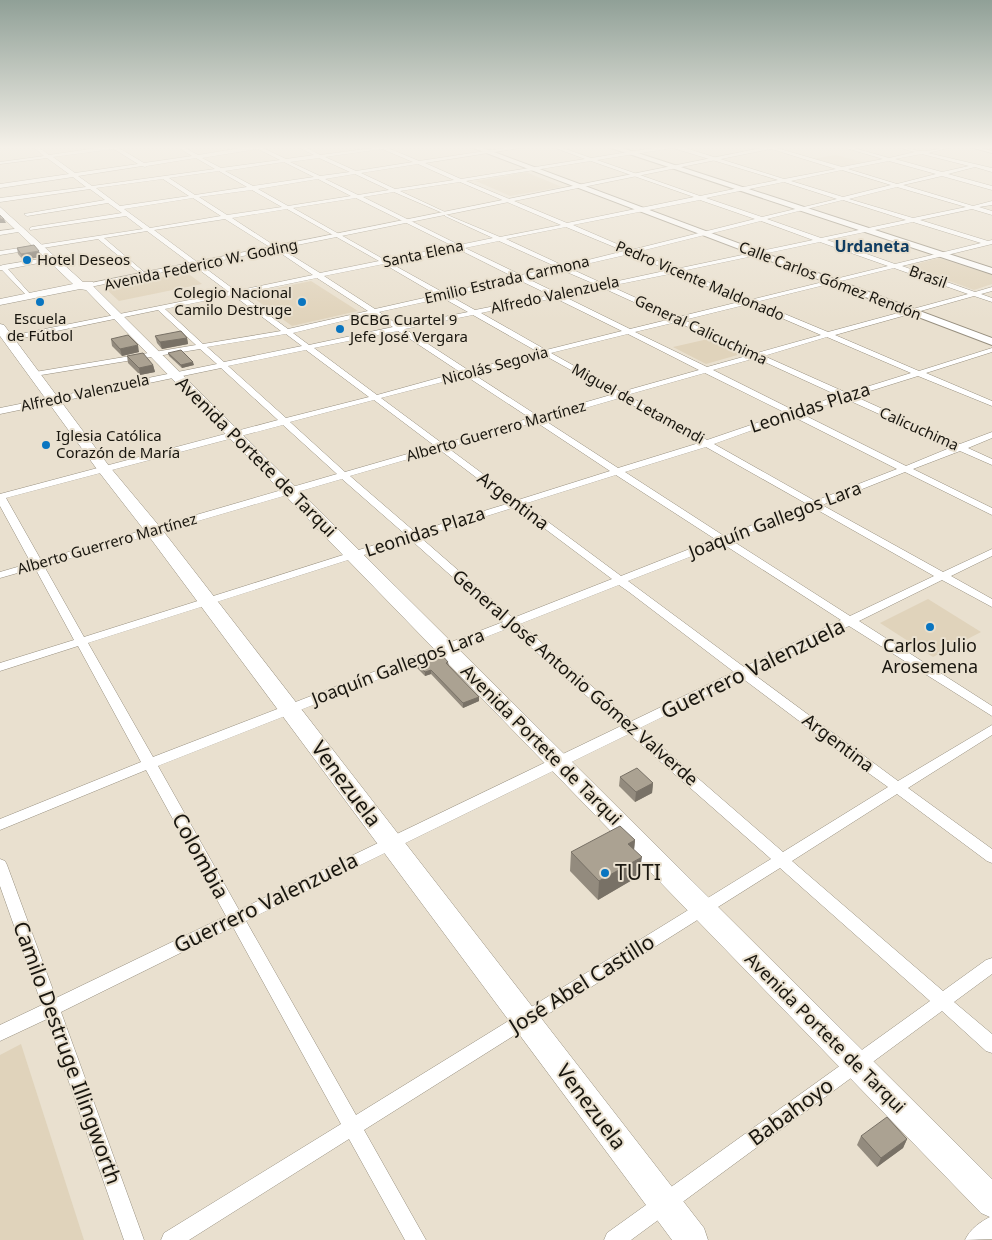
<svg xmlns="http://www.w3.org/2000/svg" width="992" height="1240" font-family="'Noto Sans',sans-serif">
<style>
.built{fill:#e0d3bb}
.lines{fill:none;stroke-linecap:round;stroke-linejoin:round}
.minor-casing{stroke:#978f7f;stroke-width:1}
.tertiary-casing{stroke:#978f7f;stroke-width:1}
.secondary-casing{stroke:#978f7f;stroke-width:2}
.primary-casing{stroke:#978f7f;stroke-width:1}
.minor{fill:#fff;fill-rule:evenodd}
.tertiary{fill:#fff;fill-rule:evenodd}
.secondary{fill:#fff;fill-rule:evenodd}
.primary{fill:#fff;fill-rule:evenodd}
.wall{fill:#938b7e}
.shaded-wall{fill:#787166}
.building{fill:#aba292;stroke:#787166}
.poi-dot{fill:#0975c0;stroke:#e9e0cf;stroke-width:2}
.labels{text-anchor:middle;stroke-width:4;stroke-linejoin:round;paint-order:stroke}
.far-street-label{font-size:15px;fill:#19160f;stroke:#e9e0cf}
.far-poi-label{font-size:15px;fill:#19160f;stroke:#e9e0cf;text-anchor:start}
.far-quarter-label{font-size:16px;font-weight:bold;fill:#103d62;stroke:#e9e0cf}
.street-label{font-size:18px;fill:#19160f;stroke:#e9e0cf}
.poi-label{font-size:18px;fill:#19160f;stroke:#e9e0cf}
.near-street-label{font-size:21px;fill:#19160f;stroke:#e9e0cf}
.near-poi-label{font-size:21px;fill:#19160f;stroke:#e9e0cf;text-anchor:start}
</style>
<rect width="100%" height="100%" fill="#e9e0cf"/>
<g class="built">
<path d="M836,155L863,162L842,167L812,159Z"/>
<path d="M526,172L562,187L510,196L476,181Z"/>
<path d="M939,258L992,275V284L974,290L908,266Z"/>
<path d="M186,272L202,284L119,301L105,288Z"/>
<path d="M311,281L358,311L292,326L248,294Z"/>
<path d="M708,339L741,354L706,364L673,347Z"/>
<path d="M928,599L981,632L933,657L880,623Z"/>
<path d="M21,1044L84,1240H0V1055Z"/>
</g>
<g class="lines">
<defs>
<g id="minor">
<path d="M32,146H37L49,155L110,146H122L119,148L144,163L192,156L176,146H182L198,155L253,146H265L263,148L286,159L314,155L296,146H303L320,155L388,146V148L419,161L519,146H533L425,163L461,179L585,159L550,146H557L591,158L666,146H679L784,179L836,169L762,146H770L842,167L883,159L839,146H847L889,158L915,152L893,146C903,146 911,150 920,151C932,152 944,146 956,146L928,153L992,168V172L975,167L948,174L992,186V190L942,176L903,185L973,206L992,201V205L979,207L992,211V215L972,209L920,220L988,241L992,240V244L902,266L975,292L992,287V291L981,294L992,298V302L974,296L835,335L919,371L992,348V352L926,373L992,401V406L918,376L854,396L960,444L992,432V438L968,448L992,459V465L960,451L913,469L992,508V515L905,472L822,505L943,572L992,549V556L951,576L992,599V607L942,580L859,621L992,706V716L849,626L752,673L898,781L992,725V735L908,788L992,849V863L987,861L897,794L792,861L943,991L986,960L992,958V974L954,1002L992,1034V1053L986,1051L942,1011L631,1240H604L607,1233L930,1001L780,868L364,1130L426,1240H405L349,1139L189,1240H161L164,1233L341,1124L233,927L61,1012L144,1240H124L47,1019L0,1041V1025L42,1005L0,886V859L5,861L7,865L56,998L226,916L146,770L0,830V819L141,762L78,646L0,671V663L74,640L35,568L0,578V572L31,563L0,506V494L278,420L221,368L0,414V408L217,364L200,349L35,376L31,374L35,372L196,345L158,310L8,341L4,339L5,337L229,292L147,231L104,238L144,272V274L142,275L98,239L0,255V251L143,229L126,216L30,230V228L32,227L122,213L108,203L27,216L24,214L105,200L90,189L0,202V198L86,187L73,177L0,188V184L69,174L47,158L0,164V162L44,156ZM673,148L778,180L700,196L597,160ZM114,149L138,164L75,173L53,157ZM258,149L280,160L221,168L202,158ZM382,149L413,162L356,171L325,157ZM922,154L969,166L942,172L895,159ZM196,158L215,169L92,186L78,176L142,166L145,167L147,166ZM319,158L350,172L320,176L290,162ZM591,161L694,197L567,223L466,181ZM889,161L936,174L897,184L848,169ZM284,162L314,177L253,186L225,171ZM418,164L454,180L395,189L361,173ZM842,170L891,185L843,197L791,181ZM219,171L247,187L195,195L169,178ZM355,174L389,190L358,195L325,179ZM163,179L189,196L120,206L96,188ZM318,179L351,196L288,206L258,189ZM460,182L561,225L500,237L445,214V212L400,191ZM784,182L837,199L762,217L706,198ZM897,187L966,207L913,218L849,199ZM252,190L282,207L227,215L199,197ZM394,192L445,214V216L493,238L459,245L363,197ZM193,198L221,216L150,228L124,209ZM356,198L453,246L385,260L293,208ZM700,200L755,219L631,250L573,225ZM843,200L906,220L821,238L767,219ZM287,209L379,261L320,273L278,247L276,248V250L313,275L236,291L154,230L225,219L273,249L276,247L275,246L232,218ZM761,221L813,240L676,269L637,252ZM913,222L981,243L895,264L827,240ZM566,227L624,251L564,266L506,239ZM499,241L557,267L521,275L465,248ZM820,242L888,266L750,300L682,271ZM458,249L514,277L444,293L390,263ZM630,254L669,270L604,284L569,268ZM384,264L437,295L375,309L324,276ZM894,268L968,294L828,332L756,302ZM562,270L597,285L557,293L526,278ZM675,273L743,301L678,317L610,286ZM317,278L368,311L288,329L240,294ZM519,280L550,295L475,310L450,296ZM603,288L671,319L630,329L563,296ZM233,295L281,331L203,344L165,309ZM443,298L468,312L400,326L379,312ZM555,298L622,331L546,350L481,313ZM749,304L821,335L757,353L684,320ZM372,314L393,327L309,345L293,333ZM473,315L538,352L468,370L405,329ZM677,322L750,355L707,367L635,332ZM398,331L460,372L377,395L314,348ZM286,334L302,346L224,362L207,347ZM628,334L699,370L621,392L551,353ZM827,337L911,373L847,393L764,356ZM306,350L369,397L286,418L228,366ZM544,355L614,394L538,416L473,374ZM756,358L839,396L793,410L713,370ZM705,373L786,413L707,440L627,395ZM466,376L530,418L443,444L381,398ZM620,398L699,443L618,468L544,420ZM846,399L952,447L906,466L800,413ZM374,400L435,446L345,472L290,422ZM792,416L897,469L815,501L714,444ZM536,422L610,471L518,500L448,448ZM283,425L337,474L41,560L6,498ZM706,447L807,504L724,536L625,472ZM440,450L510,503L415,532L350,476ZM616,475L715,539L621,576L524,504ZM342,479L406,535L84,637L44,566ZM516,507L612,579L513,618L420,537ZM814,508L934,576L850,616L731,540ZM411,540L503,622L153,757L88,643ZM723,544L841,620L744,667L628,581ZM619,585L629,592L734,672L632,721L520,624ZM509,628L621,726L239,910L158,766ZM742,678L867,772L888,787L783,852L640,728ZM629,734L771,859L356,1115L246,921Z"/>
<path d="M966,146H975L992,151V153Z"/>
<path d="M22,228L24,229V231L0,235V231Z"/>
<path d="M52,257L55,259L54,260L8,269L31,295V297L29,298L2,270H0V266L3,265Z"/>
<path d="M992,1216V1239L965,1240C970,1229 981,1221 992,1216Z"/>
</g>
<path id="tertiary" d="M771,146H785L90,287L86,284Z"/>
<g id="secondary">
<path d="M468,146H478L992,338V345Z"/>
<path d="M605,146H616L992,268V274Z"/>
</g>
<g id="primary">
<path d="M0,207L83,282H93V286L992,1179V1218L981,1213L86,290L80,289L0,305V299L73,284L0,215Z"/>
<path d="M0,324L4,325L109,466L160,527L704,1228L708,1240H672L148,535L99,472L0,336Z"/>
</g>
</defs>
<use href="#minor" class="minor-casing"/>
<use href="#tertiary" class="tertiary-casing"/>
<use href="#secondary" class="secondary-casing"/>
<use href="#primary" class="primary-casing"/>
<use href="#minor" class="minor"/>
<use href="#tertiary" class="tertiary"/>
<use href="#secondary" class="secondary"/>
<use href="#primary" class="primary"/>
</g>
<g class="wall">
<path d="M17,248L40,257L23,260L18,254Z"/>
<path d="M155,336L187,338L188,344L162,349L157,343Z"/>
<path d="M111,339L139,352L122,356L112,346Z"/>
<path d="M168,353L194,365L182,368L169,356Z"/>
<path d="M127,356L153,365L155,372L140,375L128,363Z"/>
<path d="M448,662L449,666L479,697V701L463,708L431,674L425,676L417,668V664Z"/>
<path d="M620,777L653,783L652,793L635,802L619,786Z"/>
<path d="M635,840L634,850L639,876L598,900L570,871L571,852Z"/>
<path d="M861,1136L907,1139L903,1148L877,1167L857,1145Z"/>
</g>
<g class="shaded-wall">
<path d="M0,219H4L6,223H0Z"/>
<path d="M39,251L40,257L23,260L21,254Z"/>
<path d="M187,338L188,344L162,349L160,342Z"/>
<path d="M138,345L139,352L122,356L120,349Z"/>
<path d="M193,362L194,365L182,368L181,365Z"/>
<path d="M153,365L155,372L140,375L139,368Z"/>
<path d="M431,670V674L425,676V672Z"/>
<path d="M479,697V701L463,708V703Z"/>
<path d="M653,783L652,793L635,802L636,792Z"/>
<path d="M635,840L633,859L628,844Z"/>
<path d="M642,857L639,876L598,900L599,881Z"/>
<path d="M907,1139L903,1148L877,1167L881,1158Z"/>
</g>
<g class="building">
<path d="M0,215L4,219H0Z"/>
<path d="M34,245L39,251L21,254L17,248Z"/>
<path d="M181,331L187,338L160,342L155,336Z"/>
<path d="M128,335L138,345L120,349L111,339Z"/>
<path d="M181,350L193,362L181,365L168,353Z"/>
<path d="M143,353L153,365L139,368L127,356Z"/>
<path d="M441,654L448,662L446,663L479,697L463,703L431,670L425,672L417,664Z"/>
<path d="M637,768L653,783L636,792L620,777Z"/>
<path d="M620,826L635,840L628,844L642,857L599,881L571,852Z"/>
<path d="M887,1117L907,1139L881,1158L861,1136Z"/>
</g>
<linearGradient id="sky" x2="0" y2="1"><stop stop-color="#90a097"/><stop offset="0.46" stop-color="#f5f1e9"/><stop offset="1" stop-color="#f5f1e9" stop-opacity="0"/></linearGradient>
<rect width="992" height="320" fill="url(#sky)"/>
<g class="poi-dot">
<circle cx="27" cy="260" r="5"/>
<circle cx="40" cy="302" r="5"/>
<circle cx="302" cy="302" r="5"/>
<circle cx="340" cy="329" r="5"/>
<circle cx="46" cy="445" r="5"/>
<circle cx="930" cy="627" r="5"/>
<circle cx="605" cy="873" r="5"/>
</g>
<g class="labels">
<g class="far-street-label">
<text transform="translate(423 254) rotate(-12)" y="5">Santa Elena</text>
<text transform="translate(201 265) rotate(-12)" y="5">Avenida Federico W. Goding</text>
<text transform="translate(928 277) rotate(20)" y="5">Brasil</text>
<text transform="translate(507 280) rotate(-13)" y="5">Emilio Estrada Carmona</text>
<text transform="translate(700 281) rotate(23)" y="5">Pedro Vicente Maldonado</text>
<text transform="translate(830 281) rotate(21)" y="5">Calle Carlos Gómez Rendón</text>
<text transform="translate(555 295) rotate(-12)" y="5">Alfredo Valenzuela</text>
<text transform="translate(701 330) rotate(25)" y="5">General Calicuchima</text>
<text transform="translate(495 366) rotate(-15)" y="5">Nicolás Segovia</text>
<text transform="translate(85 393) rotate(-12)" y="5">Alfredo Valenzuela</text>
<text transform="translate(638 404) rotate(29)" y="5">Miguel de Letamendi</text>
<text transform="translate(919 429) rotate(24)" y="5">Calicuchima</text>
<text transform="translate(496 431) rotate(-16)" y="5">Alberto Guerrero Martínez</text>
<text transform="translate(107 544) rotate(-16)" y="5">Alberto Guerrero Martínez</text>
</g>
<g class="far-poi-label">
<text x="37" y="265">Hotel Deseos</text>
<text x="292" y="298" text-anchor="end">Colegio Nacional<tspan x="292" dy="17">Camilo Destruge</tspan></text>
<text x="40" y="324" text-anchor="middle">Escuela<tspan x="40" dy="17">de Fútbol</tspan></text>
<text x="350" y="325">BCBG Cuartel 9<tspan x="350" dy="17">Jefe José Vergara</tspan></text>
<text x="56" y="441">Iglesia Católica<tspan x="56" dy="17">Corazón de María</tspan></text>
</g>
<g class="far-quarter-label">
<text x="872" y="252">Urdaneta</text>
</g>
<g class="street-label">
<text transform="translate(810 408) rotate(-18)" y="6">Leonidas Plaza</text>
<text transform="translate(256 457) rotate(45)" y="6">Avenida Portete de Tarqui</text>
<text transform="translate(513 501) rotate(37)" y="6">Argentina</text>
<text transform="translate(775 520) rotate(-21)" y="6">Joaquín Gallegos Lara</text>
<text transform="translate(425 532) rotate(-18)" y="6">Leonidas Plaza</text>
<text transform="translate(398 667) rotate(-21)" y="6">Joaquín Gallegos Lara</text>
<text transform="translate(575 678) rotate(41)" y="6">General José Antonio Gómez Valverde</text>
<text transform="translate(838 743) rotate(37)" y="6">Argentina</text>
<text transform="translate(541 745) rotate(45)" y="6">Avenida Portete de Tarqui</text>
<text transform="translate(825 1033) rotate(45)" y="6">Avenida Portete de Tarqui</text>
</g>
<g class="poi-label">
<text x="930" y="652">Carlos Julio<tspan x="930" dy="21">Arosemena</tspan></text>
</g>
<g class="near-street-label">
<text transform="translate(753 669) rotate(-26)" y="7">Guerrero Valenzuela</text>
<text transform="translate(346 784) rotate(53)" y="7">Venezuela</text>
<text transform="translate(200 856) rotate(61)" y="7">Colombia</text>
<text transform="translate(266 903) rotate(-26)" y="7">Guerrero Valenzuela</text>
<text transform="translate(582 984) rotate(-32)" y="7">José Abel Castillo</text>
<text transform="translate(67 1053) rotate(70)" y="7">Camilo Destruge Illingworth</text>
<text transform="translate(591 1107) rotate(53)" y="7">Venezuela</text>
<text transform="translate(791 1112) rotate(-36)" y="7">Babahoyo</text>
</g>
<g class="near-poi-label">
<text x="615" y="880">TUTI</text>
</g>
</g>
</svg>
